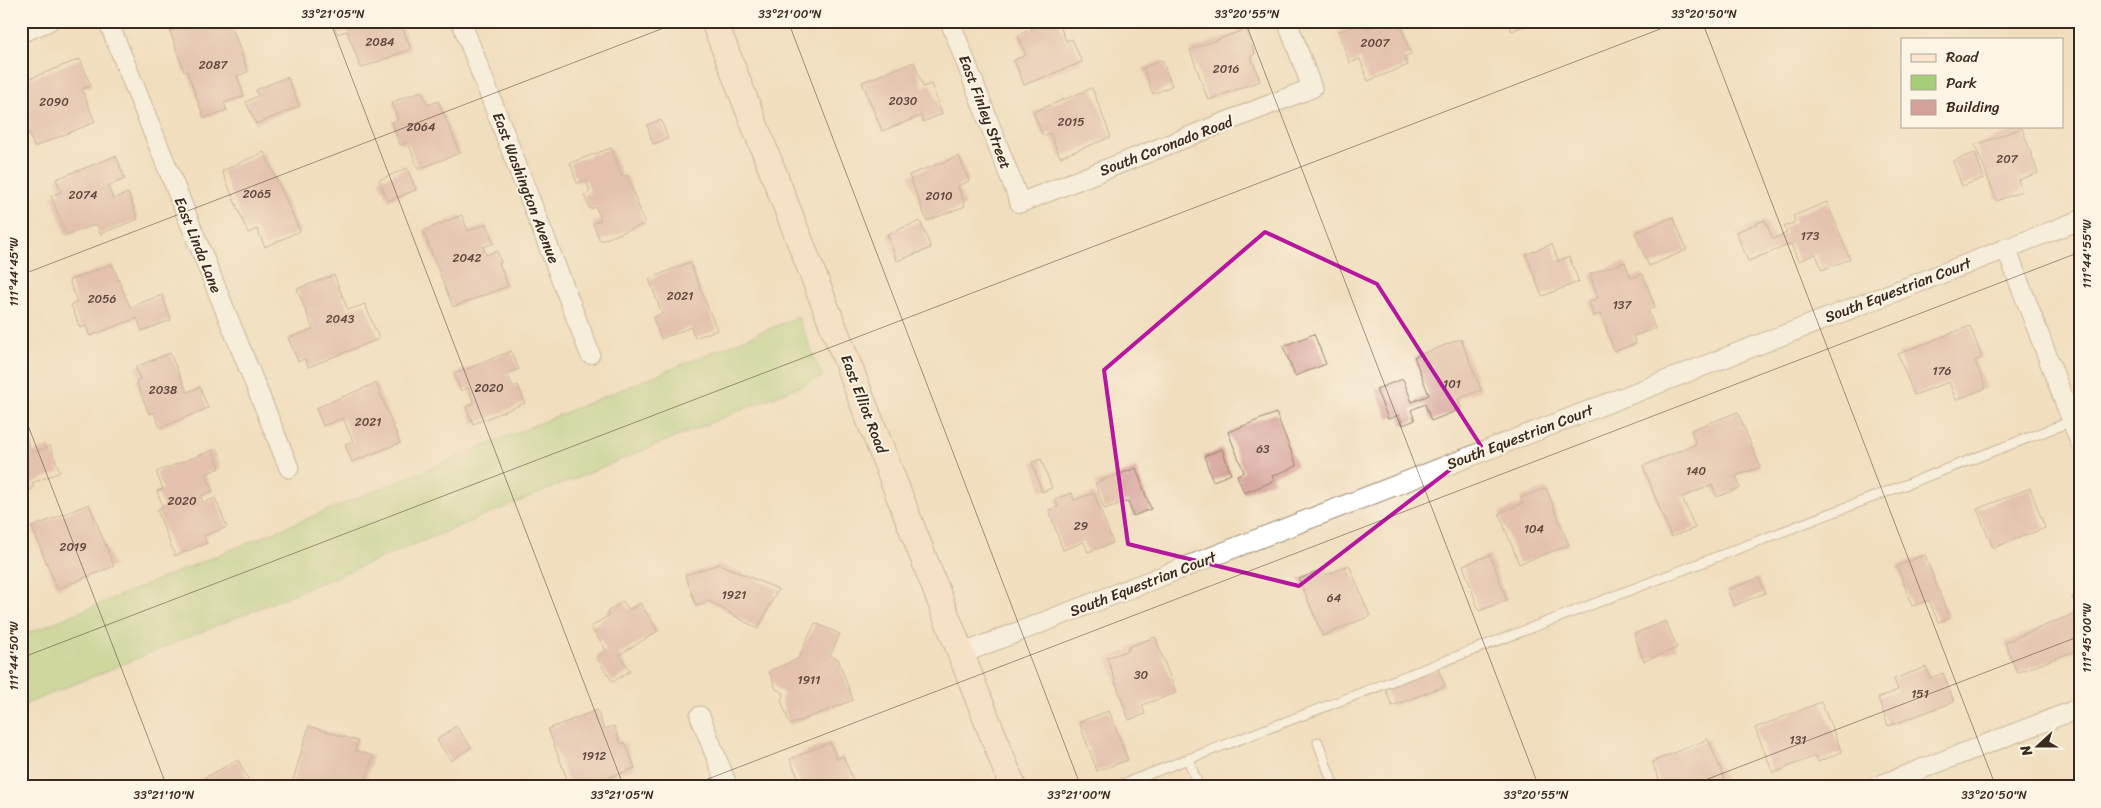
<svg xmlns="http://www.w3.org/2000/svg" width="2101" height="808" font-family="Sriracha,sans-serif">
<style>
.green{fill:#a6ce79;stroke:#707c4c}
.building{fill:#d4a09a}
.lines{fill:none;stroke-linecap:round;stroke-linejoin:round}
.service-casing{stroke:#96846e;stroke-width:11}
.minor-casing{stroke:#96846e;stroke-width:21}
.secondary-casing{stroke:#96846e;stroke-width:28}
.service{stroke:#fff;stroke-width:9}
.minor{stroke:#fff;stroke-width:19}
.secondary{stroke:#fbe5cf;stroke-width:26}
.marked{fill:none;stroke:#b5179e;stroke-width:4;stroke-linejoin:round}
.ticks{fill:none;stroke:#3b2a1e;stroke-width:1;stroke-opacity:0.45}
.labels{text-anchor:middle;stroke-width:4;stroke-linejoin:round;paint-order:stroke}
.number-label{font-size:12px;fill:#61483d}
.street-label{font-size:15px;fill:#3b2a1e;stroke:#fcf5e5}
.neatline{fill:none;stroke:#3b2a1e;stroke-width:2}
.ticks-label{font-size:12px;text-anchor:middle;fill:#3b2a1e}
</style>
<rect width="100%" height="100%" fill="#fcf5e5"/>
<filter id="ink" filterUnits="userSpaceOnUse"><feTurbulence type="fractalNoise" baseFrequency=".02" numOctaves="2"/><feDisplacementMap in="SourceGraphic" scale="10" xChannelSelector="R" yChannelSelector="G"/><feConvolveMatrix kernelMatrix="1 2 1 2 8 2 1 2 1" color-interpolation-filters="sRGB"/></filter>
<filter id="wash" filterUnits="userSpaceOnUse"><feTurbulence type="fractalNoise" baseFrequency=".0096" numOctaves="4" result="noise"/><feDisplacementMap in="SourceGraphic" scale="20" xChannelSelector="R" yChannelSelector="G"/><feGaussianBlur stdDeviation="1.12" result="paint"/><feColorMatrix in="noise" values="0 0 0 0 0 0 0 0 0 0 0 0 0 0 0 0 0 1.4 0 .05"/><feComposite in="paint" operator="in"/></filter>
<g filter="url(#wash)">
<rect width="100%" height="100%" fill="#f0debe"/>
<path class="green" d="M798,317L822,377L21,706V636Z"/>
<g id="blocks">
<g class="building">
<path d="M196,21H208L211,28L230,21L248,72L237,76L244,96L224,103L227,110L204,118L187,71L184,72L170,31Z"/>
<path d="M333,21H400L411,49L361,68L347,31L337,34Z"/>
<path d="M1051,21H1058L1066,41L1072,39L1082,62L1024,85L1014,60L1026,55L1018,35Z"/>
<path d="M1176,21H1203L1179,30Z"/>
<path d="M1385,21H1399L1411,54L1404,57L1408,65L1368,81L1360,59L1350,63L1338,32L1364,23L1366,29Z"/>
<path d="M1508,21H1535L1512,31Z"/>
<path d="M1246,29L1255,54L1251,56L1260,81L1208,100L1190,50Z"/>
<path d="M80,59L91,86L82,89L95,122L34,147L21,114V82Z"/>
<path d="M1162,60L1172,86L1153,94L1143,68Z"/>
<path d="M914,62L923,87L931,84L942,114L923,122L921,116L882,131L862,82Z"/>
<path d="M287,77L300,106L256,124L246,102L258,96L256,90Z"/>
<path d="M1092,88L1111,137L1060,157L1050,133L1043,136L1033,112Z"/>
<path d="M422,91L428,105L438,101L460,153L418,169L408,142L400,145L392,122L398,120L392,102Z"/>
<path d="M661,120L668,139L653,144L647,125Z"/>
<path d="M2022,128L2038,173L2018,180L2022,191L1997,201L1975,145Z"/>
<path d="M611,148L622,177L627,175L645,224L600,241L593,223L601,220L596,207L590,209L584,195L590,192L586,180L577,183L570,163Z"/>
<path d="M264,152L300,231L265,247L257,229L248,233L222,171Z"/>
<path d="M1975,153L1984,178L1962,186L1953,161Z"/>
<path d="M116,156L125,179L108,186L113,199L128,193L138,219L100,234L97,224L66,235L51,196L61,192L56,179Z"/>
<path d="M959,156L969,181L958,186L965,206L927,221L909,175Z"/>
<path d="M407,168L416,190L388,201L379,180Z"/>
<path d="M1827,202L1850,259L1822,270L1816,254L1798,261L1791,244L1748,261L1736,232L1765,220L1773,239L1787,233L1784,227L1795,222L1793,216Z"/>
<path d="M462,215L468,231L486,224L494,243L483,247L486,255L497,251L501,262L499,263L508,286L453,307L423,231Z"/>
<path d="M1673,217L1687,250L1649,266L1635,233Z"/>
<path d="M920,221L931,248L897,261L887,234Z"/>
<path d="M1552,244L1558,261L1569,257L1579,282L1542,296L1526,254Z"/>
<path d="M690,262L717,330L695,338L691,327L661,339L653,318L662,314L649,279Z"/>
<path d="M1625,262L1631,278L1643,274L1655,307L1648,310L1655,329L1633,336L1636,344L1614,351L1601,314L1594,316L1589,302L1598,298L1590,274Z"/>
<path d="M112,264L130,307L162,295L171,320L142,331L137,318L90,336L86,326L80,328L71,305L77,302L69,280Z"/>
<path d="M334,275L348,310L365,304L379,339L308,367L305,359L298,361L288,338L313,329L297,289Z"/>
<path d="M1970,326L1982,357L1975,361L1986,388L1956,400L1949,382L1914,395L1898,354Z"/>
<path d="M1314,334L1326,364L1295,376L1283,346Z"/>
<path d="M1461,339L1481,390L1458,399L1461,409L1431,421L1425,404L1411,410L1415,420L1403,425L1399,415L1388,419L1376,389L1403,379L1412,402L1429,395L1414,357Z"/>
<path d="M511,351L519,369L507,373L513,387L518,385L525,403L473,424L466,407L474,403L468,388L461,391L454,374Z"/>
<path d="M170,353L187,392L200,387L208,408L160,428L154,412L149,414L136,381L140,379L135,367Z"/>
<path d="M376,383L400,443L352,462L345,444L353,441L343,418L323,426L316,408Z"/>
<path d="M1738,412L1760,467L1736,476L1740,488L1717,497L1712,485L1682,497L1695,528L1671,537L1643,466L1696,444L1691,430Z"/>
<path d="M1276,413L1297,466L1272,476L1274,481L1244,493L1237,475L1244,472L1228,432Z"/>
<path d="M21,425L32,453L50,446L60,472L32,483L34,488L21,494Z"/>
<path d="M1222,449L1231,474L1213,481L1204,456Z"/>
<path d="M213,450L220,468L205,474L213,491L201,496L203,503L215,498L227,527L204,536L207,543L175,556L157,510L163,507L157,491L163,489L156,472Z"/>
<path d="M1041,459L1052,488L1042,492L1032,462Z"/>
<path d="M1136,468L1151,509L1133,516L1128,501L1104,509L1095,483Z"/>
<path d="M1546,488L1569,545L1519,564L1499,513L1523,503L1520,498Z"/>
<path d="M2030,488L2045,528L1993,548L1977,509Z"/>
<path d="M1072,493L1074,500L1094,493L1113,543L1088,552L1084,542L1063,550L1049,510L1058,507L1055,499Z"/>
<path d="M89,504L114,566L57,589L32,527Z"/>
<path d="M1490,555L1507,600L1479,611L1463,565Z"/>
<path d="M1925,555L1949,618L1938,622L1929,600L1912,606L1897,566Z"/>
<path d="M719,564L778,589L758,629L709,601L696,605L685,575Z"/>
<path d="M1349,565L1370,616L1323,636L1299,579L1323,569L1326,575Z"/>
<path d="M1759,578L1765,593L1734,606L1727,590Z"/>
<path d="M2080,593V649L2017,673L2005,642L2078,612L2072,597Z"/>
<path d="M623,601L629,610L640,603L658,631L619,655L630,671L613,682L596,657L606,650L591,627L609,615L607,612Z"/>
<path d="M1666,621L1677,648L1644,661L1634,634Z"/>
<path d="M815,623L840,634L830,656L838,659L853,700L790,725L781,700L784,693L776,689L769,671L798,659Z"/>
<path d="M1155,637L1176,693L1142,705L1145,714L1129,720L1107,658L1129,650L1128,647Z"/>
<path d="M1926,667L1930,678L1943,673L1954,702L1888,726L1878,698L1898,690L1894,679Z"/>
<path d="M1438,669L1445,686L1392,706L1385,688Z"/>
<path d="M1821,702L1842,752L1818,762L1815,756L1773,773L1755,728Z"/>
<path d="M597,710L604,729L614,726L621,744L625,742L635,768L602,780L605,787H570L548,729Z"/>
<path d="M1109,711L1128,760L1097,771L1079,722Z"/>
<path d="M309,726L358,741L355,750L373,756L364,787H291Z"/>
<path d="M456,726L471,747L451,761L437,740Z"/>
<path d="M1708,739L1728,787H1662L1652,762Z"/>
<path d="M830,742L837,759L843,756L856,787H795L801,784L790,759Z"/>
<path d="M238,760L252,787H187Z"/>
<path d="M2080,780V787H2072L2071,784Z"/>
</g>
</g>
</g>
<g filter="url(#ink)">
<use href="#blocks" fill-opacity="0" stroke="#96846e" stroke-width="1"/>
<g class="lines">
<defs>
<g id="service">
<path d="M1318,742L1334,787"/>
<path d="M1188,759L1199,787"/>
<path d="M1115,787L2072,421"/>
</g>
<g id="minor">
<path d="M108,21L289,468"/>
<path d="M461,21L590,354"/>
<path d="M950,21L1020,203L1312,88L1287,21"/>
<path d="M21,33L49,21"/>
<path d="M2006,248L2080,442"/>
<path d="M961,654L2080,220"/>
<path d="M700,716L728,787"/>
<path d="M1875,787L2080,708"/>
</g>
<path id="secondary" d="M714,21L1013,787"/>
</defs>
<use href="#service" class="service-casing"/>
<use href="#minor" class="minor-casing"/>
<use href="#secondary" class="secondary-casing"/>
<use href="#service" class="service"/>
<use href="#minor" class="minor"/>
<use href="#secondary" class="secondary"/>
</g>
</g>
<path d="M0 0H2101V808H0ZM1265,232L1377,284L1481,446L1299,586L1128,544L1104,370Z" fill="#f0debe" fill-opacity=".55" fill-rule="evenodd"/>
<path class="marked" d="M1265,232L1377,284L1481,446L1299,586L1128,544L1104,370Z"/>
<path class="ticks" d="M330,21L624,787M788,21L1081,787M1245,21L1539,787M1702,21L1996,787M21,275L682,21M21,407L167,787M21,658L1681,21M687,787L2080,252M1687,787L2080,636"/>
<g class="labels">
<g class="number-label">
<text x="380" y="46">2084</text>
<text x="1375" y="47">2007</text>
<text x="213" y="69">2087</text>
<text x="1226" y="73">2016</text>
<text x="903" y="105">2030</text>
<text x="54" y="106">2090</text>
<text x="1071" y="126">2015</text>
<text x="421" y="131">2064</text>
<text x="2007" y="163">207</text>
<text x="257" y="198">2065</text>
<text x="83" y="199">2074</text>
<text x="939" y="200">2010</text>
<text x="1810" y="240">173</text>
<text x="467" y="262">2042</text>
<text x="680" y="300">2021</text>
<text x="102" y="303">2056</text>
<text x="1622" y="309">137</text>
<text x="340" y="323">2043</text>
<text x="1942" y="375">176</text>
<text x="1452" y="388">101</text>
<text x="489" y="392">2020</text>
<text x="163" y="394">2038</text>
<text x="368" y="426">2021</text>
<text x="1263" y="453">63</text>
<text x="1696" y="475">140</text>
<text x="182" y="505">2020</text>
<text x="1081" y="530">29</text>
<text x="1534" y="533">104</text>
<text x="73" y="551">2019</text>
<text x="734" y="599">1921</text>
<text x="1334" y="602">64</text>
<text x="1141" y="679">30</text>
<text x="809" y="684">1911</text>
<text x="1920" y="698">151</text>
<text x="1798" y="744">131</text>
<text x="594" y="760">1912</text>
</g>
<g class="street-label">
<text transform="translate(985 112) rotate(69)" y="5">East Finley Street</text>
<text transform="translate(1166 146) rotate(-21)" y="5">South Coronado Road</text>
<text transform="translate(526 188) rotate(69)" y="5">East Washington Avenue</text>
<text transform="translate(198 245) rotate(68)" y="5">East Linda Lane</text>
<text transform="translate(1898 290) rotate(-21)" y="5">South Equestrian Court</text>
<text transform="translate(864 404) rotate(69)" y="5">East Elliot Road</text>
<text transform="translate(1520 437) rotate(-21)" y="5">South Equestrian Court</text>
<text transform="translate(1143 584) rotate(-21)" y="5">South Equestrian Court</text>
</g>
</g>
<rect width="2101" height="808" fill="none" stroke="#fcf5e5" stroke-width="55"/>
<rect x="1901" y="38" width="162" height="90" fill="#fcf5e5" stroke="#afa495"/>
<rect x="1911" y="54" width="25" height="8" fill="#fbe5cf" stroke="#afa495"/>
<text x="1946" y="62" font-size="15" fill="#3b2a1e">Road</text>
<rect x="1911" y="75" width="25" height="15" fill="#a6ce79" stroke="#afa495"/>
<text x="1946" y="88" font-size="15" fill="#3b2a1e">Park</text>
<rect x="1911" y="100" width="25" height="15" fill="#d4a09a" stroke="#afa495"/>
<text x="1946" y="112" font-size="15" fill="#3b2a1e">Building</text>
<g transform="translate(2038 746) rotate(249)" stroke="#fcf5e5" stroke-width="4" paint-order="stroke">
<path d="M0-4L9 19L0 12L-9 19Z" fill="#3b2a1e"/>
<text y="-8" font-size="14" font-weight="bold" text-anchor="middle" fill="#3b2a1e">N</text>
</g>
<rect x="28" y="28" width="2046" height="752" class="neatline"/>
<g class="ticks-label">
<text x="333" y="18">33°21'05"N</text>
<text x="790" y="18">33°21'00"N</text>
<text x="1247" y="18">33°20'55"N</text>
<text x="1704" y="18">33°20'50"N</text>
<text transform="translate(2087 254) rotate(-90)" y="4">111°44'55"W</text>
<text transform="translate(14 272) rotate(-90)" y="4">111°44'45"W</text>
<text transform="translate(2087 638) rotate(-90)" y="4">111°45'00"W</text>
<text transform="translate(14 656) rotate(-90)" y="4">111°44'50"W</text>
<text x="164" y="799">33°21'10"N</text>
<text x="622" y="799">33°21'05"N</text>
<text x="1079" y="799">33°21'00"N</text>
<text x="1536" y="799">33°20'55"N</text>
<text x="1994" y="799">33°20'50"N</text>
</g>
</svg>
